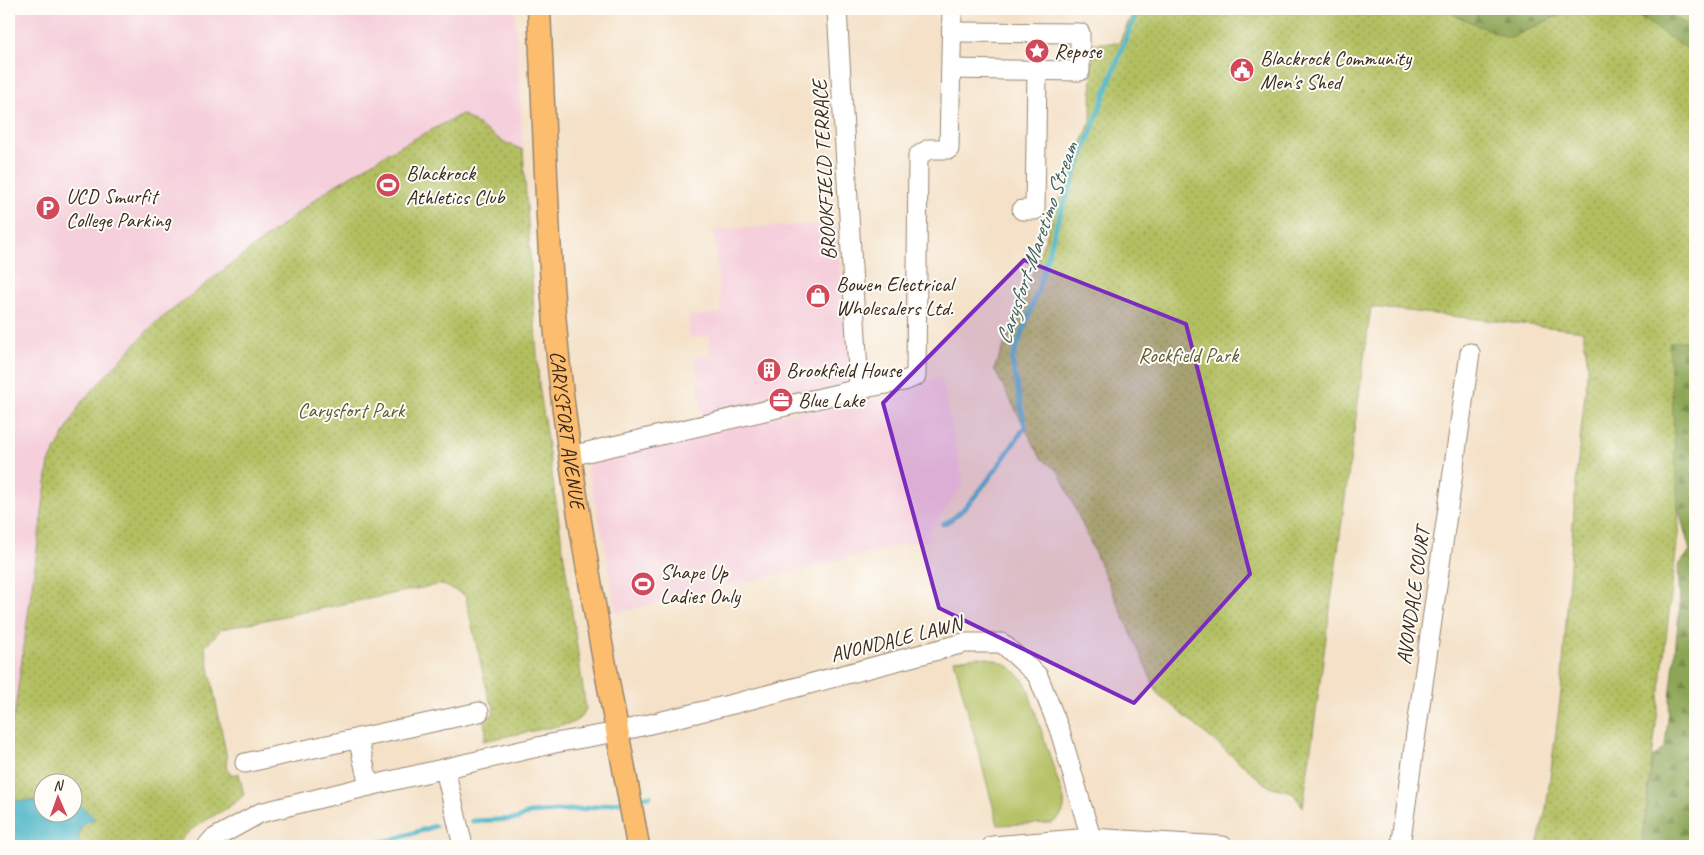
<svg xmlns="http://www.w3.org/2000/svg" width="1704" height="855" font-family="Caveat,sans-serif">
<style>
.built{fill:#f5cfdb}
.green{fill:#b2bf61;stroke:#767440}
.forest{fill:url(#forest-firs);stroke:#64683a}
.park{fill:url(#park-dots);stroke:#767440;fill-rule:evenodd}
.water{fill:#49b4c6;stroke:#426f72}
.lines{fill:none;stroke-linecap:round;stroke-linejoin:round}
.stream{stroke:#49b4c6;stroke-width:5}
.minor-casing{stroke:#988672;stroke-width:21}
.major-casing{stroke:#988672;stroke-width:25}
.minor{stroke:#fff;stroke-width:19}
.major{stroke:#fcbd6e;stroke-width:22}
.marked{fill:#7b2cbf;fill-opacity:0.2;stroke:#7b2cbf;stroke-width:4;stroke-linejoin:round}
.labels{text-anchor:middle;stroke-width:4;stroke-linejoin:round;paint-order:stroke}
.poi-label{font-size:21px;fill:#3b2a1e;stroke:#fdfcf7;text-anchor:start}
.street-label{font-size:21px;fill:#3b2a1e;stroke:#fdfcf7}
.park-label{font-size:21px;fill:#5f5732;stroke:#fdfcf7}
.water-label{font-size:22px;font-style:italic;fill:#416161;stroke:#fdfcf7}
</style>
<defs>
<pattern id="forest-firs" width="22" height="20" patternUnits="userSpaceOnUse" patternTransform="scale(1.25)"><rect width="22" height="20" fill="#8da657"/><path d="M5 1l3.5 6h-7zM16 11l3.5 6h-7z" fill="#748747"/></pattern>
<pattern id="park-dots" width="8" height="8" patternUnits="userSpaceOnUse" patternTransform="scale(1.25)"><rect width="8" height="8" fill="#b2bf61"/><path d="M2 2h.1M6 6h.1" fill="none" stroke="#929b4f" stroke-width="1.8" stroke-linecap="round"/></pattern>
</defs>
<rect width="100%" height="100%" fill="#fdfcf7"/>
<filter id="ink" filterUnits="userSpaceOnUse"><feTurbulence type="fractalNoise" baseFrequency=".02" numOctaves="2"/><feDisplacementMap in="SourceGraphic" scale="10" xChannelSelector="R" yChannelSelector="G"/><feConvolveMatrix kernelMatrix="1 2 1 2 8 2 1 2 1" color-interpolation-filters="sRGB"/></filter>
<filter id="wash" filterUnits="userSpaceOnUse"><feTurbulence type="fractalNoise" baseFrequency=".0096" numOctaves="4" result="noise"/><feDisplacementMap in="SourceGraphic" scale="20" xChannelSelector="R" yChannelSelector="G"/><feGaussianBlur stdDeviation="1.12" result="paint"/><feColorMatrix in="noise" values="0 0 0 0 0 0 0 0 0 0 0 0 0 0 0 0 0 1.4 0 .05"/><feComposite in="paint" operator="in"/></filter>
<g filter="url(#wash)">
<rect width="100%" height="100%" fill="#f4e1c7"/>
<g class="built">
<path d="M9,9H515L523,150L502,141L462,114L391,151L326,191L154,324L82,401L14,717L9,718Z"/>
<path d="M836,223L851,383L702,418L695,356L710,355L709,336L690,338L688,316L721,313L714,230Z"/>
<path d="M941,377L964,483L934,525L928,539L616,613L606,549L587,470L592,459L852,398L863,402L876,399L885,390Z"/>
</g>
<g class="green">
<path d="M1627,9H1695V54Z"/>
<path d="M977,657C1000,658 1013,666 1026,684L1064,799C1065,811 1063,816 1052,823L998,825L954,660Z"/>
<path d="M1695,800V846H1691Z"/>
</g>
<g class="forest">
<path d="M1441,9H1572L1509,39Z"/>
<path d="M1627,9H1661L1684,23L1695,25V54Z"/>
<path d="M1695,340V800L1691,846H1617L1623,785L1665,747L1680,604L1678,566L1690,551L1667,467L1669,341Z"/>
</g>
<g class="park">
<path d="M1134,9H1441L1509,39L1572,9H1627L1695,54V340L1669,342L1679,526L1642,846H1537L1546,809L1561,692L1577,469L1588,366L1583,331L1371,307L1303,807L1292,792L1268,786L1158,694L1059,472L1041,458L994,369L1021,306L1067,178L1091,121L1092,43H1119Z"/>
<path d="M462,114L502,141L523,150L539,384L586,709L581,717L573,723L483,741L486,732L483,718L493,715L494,706L489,699L465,595L441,584L221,629L205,647L227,758L226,767L231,775L239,773L244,795C225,814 188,824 177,846H9V718L14,717L49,462L82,401L154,324L326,191L391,151ZM42,782H72V812H42Z"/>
</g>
<path class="water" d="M42,800V812H72L73,802L81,806L95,819C81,822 74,833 82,846H9V801Z"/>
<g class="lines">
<g class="stream">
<path d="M943,524C968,515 1008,451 1025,427L1012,360L1037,293L1057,223L1127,35L1139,9"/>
<path d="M635,799L650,796"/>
<path d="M472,821L517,819L529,813L583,809L624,801"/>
<path d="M362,846L395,839L435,826"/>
</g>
</g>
</g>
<g filter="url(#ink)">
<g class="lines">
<defs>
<g id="minor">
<path d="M837,9L859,389"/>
<path d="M951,69L1080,71V33L952,32"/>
<path d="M1022,210H1035L1037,71"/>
<path d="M570,456L859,389L904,381L916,376L918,156L929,149H949L952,9"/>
<path d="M358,738L369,786"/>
<path d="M245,763L479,712"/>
<path d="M445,769L463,846"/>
<path d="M207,846L213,839L260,813L369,786L555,743L617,732L737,703L964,643H1002L1038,676L1060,731L1091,838"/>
<path d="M992,846L1091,838L1223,846"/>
<path d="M1400,846L1470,353"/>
</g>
<g id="major">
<path id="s1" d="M539,9C545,134 547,261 561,386C579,540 611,693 638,846"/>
</g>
</defs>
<use href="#minor" class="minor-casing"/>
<use href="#major" class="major-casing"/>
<use href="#minor" class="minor"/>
<use href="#major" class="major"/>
</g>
</g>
<path class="marked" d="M1024,260L1186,324L1250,574L1134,703L939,608L883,403Z"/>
<defs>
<symbol id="sight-disc" viewBox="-11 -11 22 22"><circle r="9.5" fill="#d1495b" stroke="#fdfcf7"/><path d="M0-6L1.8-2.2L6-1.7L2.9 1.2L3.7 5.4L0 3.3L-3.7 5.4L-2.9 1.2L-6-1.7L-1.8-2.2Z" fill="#fff"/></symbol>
<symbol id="civic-disc" viewBox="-11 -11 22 22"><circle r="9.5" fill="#d1495b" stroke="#fdfcf7"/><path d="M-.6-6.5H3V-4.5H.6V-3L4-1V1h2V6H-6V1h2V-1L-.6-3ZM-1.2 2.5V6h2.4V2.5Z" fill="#fff"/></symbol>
<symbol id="stadium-disc" viewBox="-11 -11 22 22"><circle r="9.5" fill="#d1495b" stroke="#fdfcf7"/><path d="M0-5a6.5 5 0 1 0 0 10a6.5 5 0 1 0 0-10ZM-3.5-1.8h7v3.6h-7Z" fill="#fff"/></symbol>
<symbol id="parking-disc" viewBox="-11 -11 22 22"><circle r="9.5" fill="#d1495b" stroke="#fdfcf7"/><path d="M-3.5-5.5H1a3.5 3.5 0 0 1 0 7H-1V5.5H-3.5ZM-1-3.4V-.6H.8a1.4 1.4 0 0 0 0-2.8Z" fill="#fff"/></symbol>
<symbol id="shop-disc" viewBox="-11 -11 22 22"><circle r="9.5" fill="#d1495b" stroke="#fdfcf7"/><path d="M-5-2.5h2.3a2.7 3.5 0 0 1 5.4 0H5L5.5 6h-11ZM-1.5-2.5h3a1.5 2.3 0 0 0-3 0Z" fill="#fff"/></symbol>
<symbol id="building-disc" viewBox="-11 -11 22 22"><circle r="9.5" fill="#d1495b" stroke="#fdfcf7"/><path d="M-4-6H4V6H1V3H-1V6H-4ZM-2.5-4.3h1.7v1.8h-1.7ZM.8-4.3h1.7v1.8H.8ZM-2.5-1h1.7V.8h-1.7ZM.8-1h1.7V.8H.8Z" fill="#fff"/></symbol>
<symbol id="office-disc" viewBox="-11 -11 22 22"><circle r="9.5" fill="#d1495b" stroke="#fdfcf7"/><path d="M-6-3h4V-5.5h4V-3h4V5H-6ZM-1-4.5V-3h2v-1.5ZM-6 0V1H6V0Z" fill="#fff"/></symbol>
</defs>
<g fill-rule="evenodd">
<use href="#sight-disc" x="1023" y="37" width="28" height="28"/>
<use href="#civic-disc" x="1228" y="56" width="28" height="28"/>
<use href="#stadium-disc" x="374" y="171" width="28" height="28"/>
<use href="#parking-disc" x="34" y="194" width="28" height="28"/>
<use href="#shop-disc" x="804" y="282" width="28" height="28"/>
<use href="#building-disc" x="755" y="356" width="28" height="28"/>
<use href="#office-disc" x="767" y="386" width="28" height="28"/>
<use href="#stadium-disc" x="629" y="570" width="28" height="28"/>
</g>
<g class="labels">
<g class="poi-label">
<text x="1054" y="58">Repose</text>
<text x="1260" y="65">Blackrock Community<tspan x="1260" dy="24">Men's Shed</tspan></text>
<text x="406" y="180">Blackrock<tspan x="406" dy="24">Athletics Club</tspan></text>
<text x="66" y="203">UCD Smurfit<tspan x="66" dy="24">College Parking</tspan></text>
<text x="836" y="291">Bowen Electrical<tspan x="836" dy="24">Wholesalers Ltd.</tspan></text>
<text x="786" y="377">Brookfield House</text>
<text x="798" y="407">Blue Lake</text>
<text x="660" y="579">Shape Up<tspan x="660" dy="24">Ladies Only</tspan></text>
</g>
<g class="street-label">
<text transform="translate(824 170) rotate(-93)" y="7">BROOKFIELD TERRACE</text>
<text dy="7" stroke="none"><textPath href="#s1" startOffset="422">CARYSFORT AVENUE</textPath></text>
<text transform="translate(1413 596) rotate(-82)" y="7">AVONDALE COURT</text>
<text transform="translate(896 639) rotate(-14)" y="7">AVONDALE LAWN</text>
</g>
<g class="park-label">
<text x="1188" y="362">Rockfield Park</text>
<text x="351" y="417">Carysfort Park</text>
</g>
<g class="water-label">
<text transform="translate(1036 243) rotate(-71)" y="8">Carysfort-Maretimo Stream</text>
</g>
</g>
<rect width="1704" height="855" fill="none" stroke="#fdfcf7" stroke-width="30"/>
<g transform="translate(58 798) rotate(358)"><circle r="24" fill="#fdfcf7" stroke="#afa8a0"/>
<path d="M0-4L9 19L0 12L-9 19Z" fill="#d1495b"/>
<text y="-8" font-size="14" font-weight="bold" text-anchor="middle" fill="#3b2a1e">N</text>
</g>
</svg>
